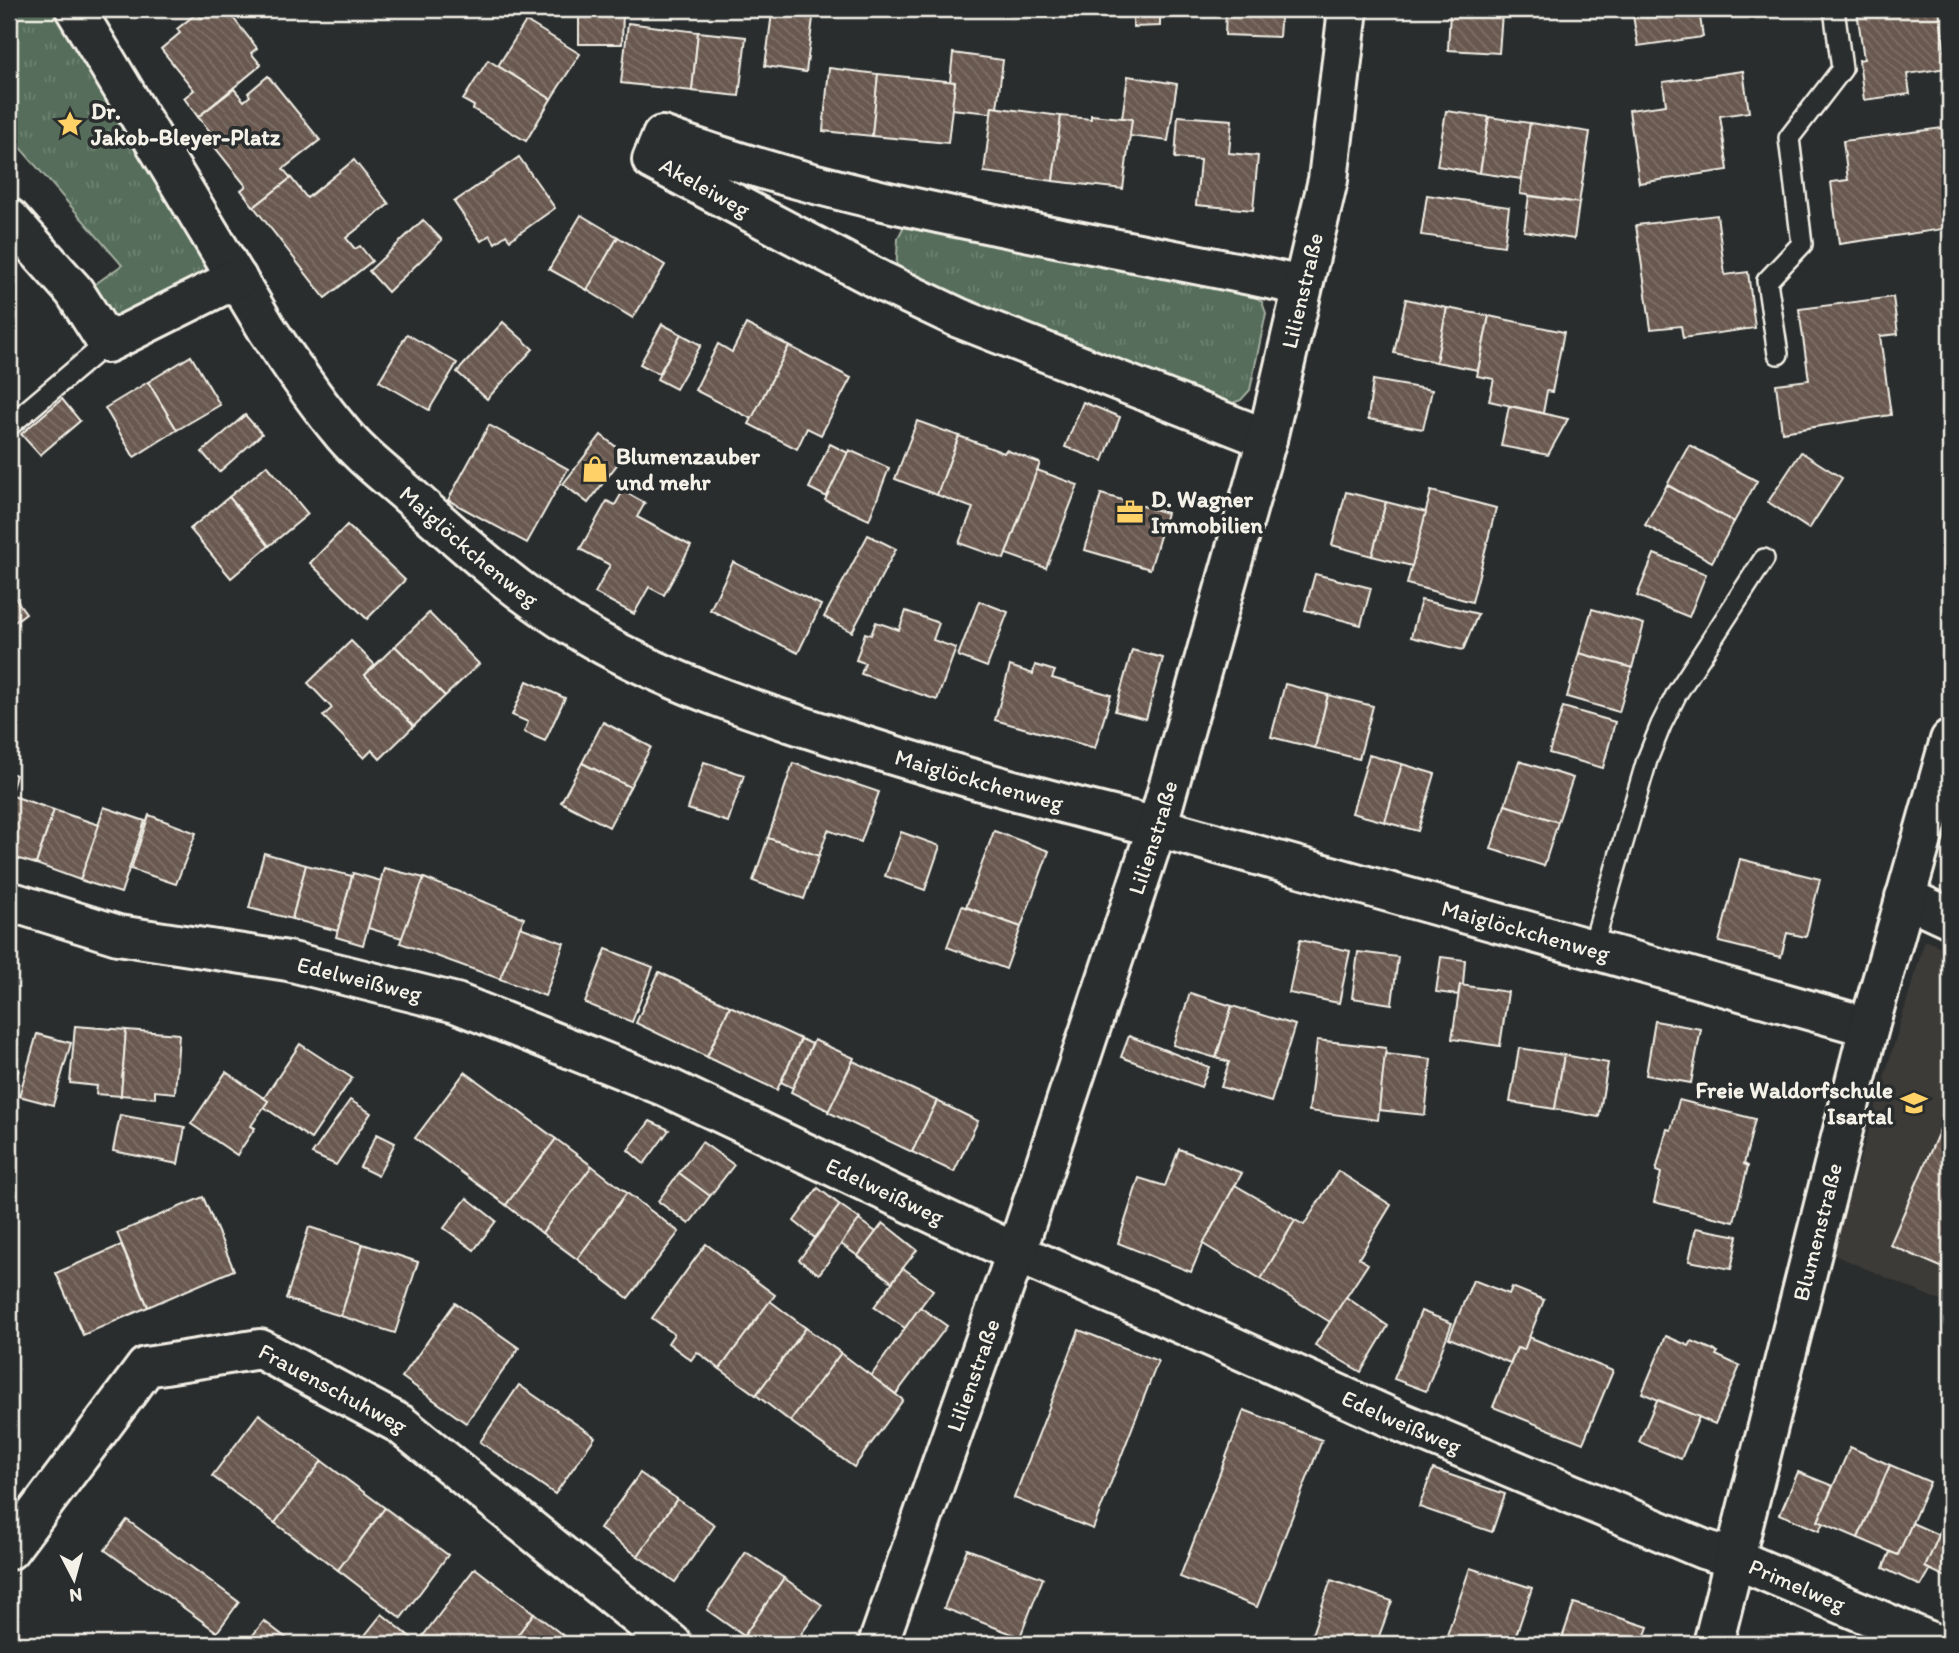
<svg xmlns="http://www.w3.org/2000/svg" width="1959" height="1653" font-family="Itim,sans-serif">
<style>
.built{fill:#3d3a38}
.industrial{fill:url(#industrial-grid)}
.park{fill:url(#park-tufts);stroke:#a4afa1;stroke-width:2}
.building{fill:url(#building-back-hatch);stroke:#f4f1e8;stroke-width:2}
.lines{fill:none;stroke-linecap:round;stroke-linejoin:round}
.lane-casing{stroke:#f4f1e8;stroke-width:24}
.street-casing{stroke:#f4f1e8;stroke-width:44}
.lane{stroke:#2a2d2e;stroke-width:19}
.street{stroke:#2a2d2e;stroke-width:38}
.labels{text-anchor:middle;stroke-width:7;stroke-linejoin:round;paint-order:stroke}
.poi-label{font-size:23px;font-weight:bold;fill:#f4f1e8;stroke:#2a2d2e;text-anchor:start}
.street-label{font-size:23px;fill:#f4f1e8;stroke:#2a2d2e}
</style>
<defs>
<pattern id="industrial-grid" width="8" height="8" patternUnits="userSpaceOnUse" patternTransform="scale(1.75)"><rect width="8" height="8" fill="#3d3a38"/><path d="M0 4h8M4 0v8" fill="none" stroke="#5a5755"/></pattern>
<pattern id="park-tufts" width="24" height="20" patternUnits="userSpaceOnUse" patternTransform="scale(1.75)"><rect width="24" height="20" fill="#556d5a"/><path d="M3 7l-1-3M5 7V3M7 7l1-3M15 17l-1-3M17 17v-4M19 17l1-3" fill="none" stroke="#6e8272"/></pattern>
<pattern id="building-back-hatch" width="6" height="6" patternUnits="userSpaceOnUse" patternTransform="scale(1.75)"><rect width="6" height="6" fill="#68584f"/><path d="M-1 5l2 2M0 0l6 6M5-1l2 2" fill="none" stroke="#7e7068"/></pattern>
</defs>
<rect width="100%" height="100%" fill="#2a2d2e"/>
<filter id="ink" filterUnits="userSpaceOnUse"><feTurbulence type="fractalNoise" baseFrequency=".0143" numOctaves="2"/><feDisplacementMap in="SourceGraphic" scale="14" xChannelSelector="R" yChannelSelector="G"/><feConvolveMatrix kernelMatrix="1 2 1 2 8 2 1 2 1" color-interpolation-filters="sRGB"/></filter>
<g filter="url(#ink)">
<path class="built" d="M1925,940L1950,951V1305L1832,1254Z"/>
<path class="industrial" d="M1950,846V884L1941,880Z"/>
<g class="park">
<path d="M9,9H53L210,271L118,321L94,285L122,265L9,135Z"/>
<path d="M906,222L1251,292L1262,302L1266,313L1250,390L1241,400L1230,404L896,274L898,238Z"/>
</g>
<g class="building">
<path d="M214,9H226L257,48L251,53L261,65L198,117L184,98L194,90L161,49L180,33L177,29L197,13L201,18Z"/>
<path d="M579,9H623L622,44H579Z"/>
<path d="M1133,9H1160V26L1133,27Z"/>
<path d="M1226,9H1281L1279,37L1225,35Z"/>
<path d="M1632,9H1706L1699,10L1703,37L1638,46Z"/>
<path d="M1872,9H1939L1947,68L1907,74L1910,94L1864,100L1859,60L1864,59L1857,11Z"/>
<path d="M1450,11L1502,13L1499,53L1448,50Z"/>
<path d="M772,13L813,18L806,72L765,66Z"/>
<path d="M526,21L580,54L551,99L498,66Z"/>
<path d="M628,23L698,32L692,91L621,83Z"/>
<path d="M698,32L746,37L739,96L692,91Z"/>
<path d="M953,53L1003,60L997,108L992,107L991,113L951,109L955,82H950Z"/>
<path d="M488,60L551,99L526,141L473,109L474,106L463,100Z"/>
<path d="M829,68L878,74L872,136L823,131Z"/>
<path d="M1743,71L1749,112L1720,116L1728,170L1639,183L1629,110L1666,105L1663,82Z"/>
<path d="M878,74L955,82L948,143L872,136Z"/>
<path d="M268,76L320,140L283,169L291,178L254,207L241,190L246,186L213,145L218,141L198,117L234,89L244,101L250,96L248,93Z"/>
<path d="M1128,76L1177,84L1168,141L1129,136L1132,119L1122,118Z"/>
<path d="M992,107L1061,116L1053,181L984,172Z"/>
<path d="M1446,111L1489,117L1480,173L1437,166Z"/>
<path d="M1091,115L1132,119L1123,189L1053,181L1061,116L1091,119Z"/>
<path d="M1178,116L1232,120L1229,153L1258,156L1253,210L1196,205L1200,160L1175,158Z"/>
<path d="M1489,117L1530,123L1522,179L1480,173Z"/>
<path d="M1530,123L1590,132L1579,203L1520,194Z"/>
<path d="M1942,128L1950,191V228L1839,244L1831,182L1848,180L1843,141Z"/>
<path d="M519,157L555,208L510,240L506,235L495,243L490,235L481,241L454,202Z"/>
<path d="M354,160L389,204L346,238L355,249L360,246L372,261L325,298L254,207L291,178L307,198Z"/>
<path d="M1427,195L1509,207L1504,246L1421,235Z"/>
<path d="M1529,196L1579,203L1574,239L1524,231Z"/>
<path d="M581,215L618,237L587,290L549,269Z"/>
<path d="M1717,215L1725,275L1748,272L1755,328L1683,338L1681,326L1651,329L1636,225Z"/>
<path d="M423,220L442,240L388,292L369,271Z"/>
<path d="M618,237L665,265L633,318L587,290Z"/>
<path d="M1893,297L1898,334L1880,336L1891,415L1782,432L1776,384L1809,380L1799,309Z"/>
<path d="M1406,299L1447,308L1436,362L1394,353Z"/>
<path d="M1447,308L1489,316L1478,370L1436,362Z"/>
<path d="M1489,316L1564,332L1552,392L1547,391L1543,413L1489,401L1494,379L1477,376Z"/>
<path d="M503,322L533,349L487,399L457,372Z"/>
<path d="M662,324L681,334L659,374L640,364Z"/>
<path d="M746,324L789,346L752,419L695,390L718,344L732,352Z"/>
<path d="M407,334L457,363L429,410L379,381Z"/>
<path d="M681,334L701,345L676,389L657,379Z"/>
<path d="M789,346L851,378L821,435L807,428L797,449L749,424Z"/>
<path d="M191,356L220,405L177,430L148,382Z"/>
<path d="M1373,380L1432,390L1423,429L1368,419Z"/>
<path d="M148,382L177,430L134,457L105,408Z"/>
<path d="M62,399L80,421L40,455L21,434Z"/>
<path d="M1083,402L1120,417L1103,461L1065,447Z"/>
<path d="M1509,406L1568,419L1548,455L1501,446Z"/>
<path d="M245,415L262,434L219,472L202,452Z"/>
<path d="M917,421L959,436L937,495L895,479Z"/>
<path d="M489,425L568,469L527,543L448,500Z"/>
<path d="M601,435L625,454L588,503L563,484Z"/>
<path d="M959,436L1004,453L1006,450L1040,463L1004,559L959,543L973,508L937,495Z"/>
<path d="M830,444L848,453L827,497L809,488Z"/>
<path d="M1689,445L1757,481L1734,522L1667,485Z"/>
<path d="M849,450L889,468L869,520L825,500Z"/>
<path d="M1801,452L1842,478L1809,529L1768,502Z"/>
<path d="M267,465L308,514L269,546L229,497Z"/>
<path d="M1037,470L1078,485L1046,568L1006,554Z"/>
<path d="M1667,485L1734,522L1712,562L1645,525Z"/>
<path d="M623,491L645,503L637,517L691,546L664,595L649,587L634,614L595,593L610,565L580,549L607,501L615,505Z"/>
<path d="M1431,491L1496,508L1472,602L1407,584Z"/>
<path d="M1346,492L1386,502L1372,556L1332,545Z"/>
<path d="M1101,494L1167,513L1150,569L1085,550Z"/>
<path d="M229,497L269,546L231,578L190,529Z"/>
<path d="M1386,502L1426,512L1412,566L1372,556Z"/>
<path d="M347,525L405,580L367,619L310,563Z"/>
<path d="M868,535L896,549L852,632L824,617Z"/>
<path d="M1654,554L1706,574L1689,617L1637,596Z"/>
<path d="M733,562L821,605L798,653L710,610Z"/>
<path d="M1315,574L1371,588L1361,625L1305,610Z"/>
<path d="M9,590L26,613L9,626Z"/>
<path d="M1421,600L1478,614L1463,650L1411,637Z"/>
<path d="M979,601L1008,612L987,667L958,656Z"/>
<path d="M1592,609L1644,624L1632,668L1579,653Z"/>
<path d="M906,611L939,623L933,640L956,648L937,700L861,674L865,663L856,660L865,633L871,635L876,622L899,630Z"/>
<path d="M429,613L479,664L445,696L395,646Z"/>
<path d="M351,641L375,665L365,675L414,726L380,759L372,750L364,758L323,716L332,708L308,683Z"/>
<path d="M395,646L445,696L414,726L365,675Z"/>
<path d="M1132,650L1163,658L1146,719L1115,711Z"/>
<path d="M1579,653L1632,668L1619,712L1567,697Z"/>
<path d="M1035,665L1055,671L1052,678L1111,695L1095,748L995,720L1010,666L1033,674Z"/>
<path d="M527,681L565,698L545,741L524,732L528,722L512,715Z"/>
<path d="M1285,684L1328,695L1315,748L1271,737Z"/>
<path d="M1328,695L1373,706L1359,759L1315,748Z"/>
<path d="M1563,707L1615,722L1603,768L1549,753Z"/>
<path d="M603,722L651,747L630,787L582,763Z"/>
<path d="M1369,755L1402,764L1385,822L1352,813Z"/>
<path d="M1519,761L1573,778L1558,822L1505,805Z"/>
<path d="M704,762L744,775L728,822L688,809Z"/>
<path d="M582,763L630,787L609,827L561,802Z"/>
<path d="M793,763L879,792L861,842L828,830L819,856L768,838Z"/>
<path d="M1402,764L1435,774L1418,831L1385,822Z"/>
<path d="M9,772L16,775L9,799Z"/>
<path d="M10,795L54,810L36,864L9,856Z"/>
<path d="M1505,805L1558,822L1544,866L1491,849Z"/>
<path d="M104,807L145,821L121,893L80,880Z"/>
<path d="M54,810L99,825L80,880L36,864Z"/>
<path d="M149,815L196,833L176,884L131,869Z"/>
<path d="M994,831L1049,851L1021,927L966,907Z"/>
<path d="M901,832L940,846L925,890L885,876Z"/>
<path d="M768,838L819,856L804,899L753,881Z"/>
<path d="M264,853L306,865L292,919L249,908Z"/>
<path d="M1740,859L1820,879L1806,937L1787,933L1781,957L1719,942Z"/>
<path d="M306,865L352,876L338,931L292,919Z"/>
<path d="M384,868L424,878L402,938L368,928Z"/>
<path d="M353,873L381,881L363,945L336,937Z"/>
<path d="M424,878L524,918L500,979L400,943Z"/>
<path d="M962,906L1021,927L1006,969L947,947Z"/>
<path d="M520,927L564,943L545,996L500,979Z"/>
<path d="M1300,940L1350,951L1339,1003L1289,993Z"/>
<path d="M606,949L653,967L632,1022L585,1003Z"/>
<path d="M1358,952L1398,957L1392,1004L1352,998Z"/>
<path d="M1441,957L1465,960L1463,985H1460L1458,995L1436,992Z"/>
<path d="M659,972L730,1006L707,1057L636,1023Z"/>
<path d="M1460,985L1508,992L1500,1046L1452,1039Z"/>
<path d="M1190,993L1232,1006L1216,1058L1173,1045Z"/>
<path d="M730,1006L801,1039L777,1090L707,1057Z"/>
<path d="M1232,1006L1295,1025L1271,1102L1221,1087L1229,1062L1216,1058Z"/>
<path d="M1655,1021L1701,1029L1691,1083L1646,1075Z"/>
<path d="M75,1026L126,1030L121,1096L96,1094L97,1086L70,1083Z"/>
<path d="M126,1030L179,1034L175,1093L155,1091V1098L121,1095Z"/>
<path d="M37,1034L71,1043L53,1105L19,1096Z"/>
<path d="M1129,1036L1209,1067L1201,1087L1121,1057Z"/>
<path d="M801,1039L812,1044L793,1088L781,1082Z"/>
<path d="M814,1040L854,1058L829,1111L791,1092Z"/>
<path d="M1317,1040L1386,1048L1378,1120L1309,1111Z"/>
<path d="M300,1044L352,1078L311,1139L264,1107L268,1101L264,1098Z"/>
<path d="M1519,1048L1564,1055L1555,1109L1510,1102Z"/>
<path d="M1385,1054L1431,1059L1425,1115L1379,1110Z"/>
<path d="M1564,1055L1608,1063L1599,1117L1555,1109Z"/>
<path d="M853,1061L937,1101L912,1152L828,1112Z"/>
<path d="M9,1065L19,1069L9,1091Z"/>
<path d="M226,1072L268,1101L251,1126L255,1128L237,1155L191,1124Z"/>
<path d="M465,1072L556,1139L506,1205L415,1138Z"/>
<path d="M350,1100L371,1113L336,1165L312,1154Z"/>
<path d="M1679,1100L1755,1119L1744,1164L1748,1166L1734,1222L1654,1202L1661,1173L1656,1171L1667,1129L1671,1130Z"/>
<path d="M937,1101L978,1121L954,1172L912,1152Z"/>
<path d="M1950,1106V1271L1890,1245Z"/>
<path d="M120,1115L185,1127L178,1164L113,1151Z"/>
<path d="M650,1121L669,1130L644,1164L628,1150Z"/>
<path d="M377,1134L395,1143L378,1176L360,1167Z"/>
<path d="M556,1139L592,1166L542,1233L506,1205Z"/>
<path d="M702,1142L734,1165L710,1196L679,1173Z"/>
<path d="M1179,1149L1242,1173L1203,1244L1191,1272L1118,1243L1139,1178L1165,1186Z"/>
<path d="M592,1166L627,1193L577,1259L542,1233Z"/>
<path d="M1338,1171L1391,1205L1359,1258L1368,1264L1330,1322L1261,1279L1295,1220L1304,1225Z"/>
<path d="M679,1173L710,1196L689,1224L658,1201Z"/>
<path d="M1235,1185L1295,1220L1261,1279L1203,1244Z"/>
<path d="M818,1188L840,1205L815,1238L794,1221Z"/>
<path d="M627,1193L679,1232L628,1298L577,1259Z"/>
<path d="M203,1197L234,1270L148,1307L117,1233Z"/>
<path d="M467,1198L496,1221L474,1250L444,1228Z"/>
<path d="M840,1205L860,1219L819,1274L799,1260Z"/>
<path d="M859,1220L876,1232L858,1256L841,1244Z"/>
<path d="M883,1223L917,1250L892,1282L858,1256Z"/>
<path d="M309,1227L363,1244L341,1316L286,1299Z"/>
<path d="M1696,1228L1738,1236L1731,1269L1689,1261Z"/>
<path d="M363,1244L418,1262L395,1333L341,1316Z"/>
<path d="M706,1244L775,1295L720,1369L697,1352L691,1360L668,1343L674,1334L652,1318Z"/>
<path d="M121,1245L148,1307L83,1335L56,1273Z"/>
<path d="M903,1268L933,1290L905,1328L874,1307Z"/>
<path d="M1473,1280L1509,1294L1512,1287L1544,1300L1524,1350L1517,1348L1510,1363L1449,1338Z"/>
<path d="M1346,1297L1388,1326L1361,1372L1315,1345Z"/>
<path d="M770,1301L806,1328L756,1395L720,1369Z"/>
<path d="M455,1303L519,1348L466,1423L402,1377Z"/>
<path d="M920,1307L947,1326L896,1394L871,1376Z"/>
<path d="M1421,1311L1452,1323L1426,1391L1394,1379Z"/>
<path d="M806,1328L841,1353L790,1421L756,1395Z"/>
<path d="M1079,1330L1158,1361L1093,1529L1014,1498Z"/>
<path d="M1666,1336L1689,1346L1692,1341L1718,1352L1716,1355L1740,1366L1715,1424L1642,1393Z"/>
<path d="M1529,1337L1613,1371L1583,1443L1493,1407L1517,1348L1524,1350Z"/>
<path d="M841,1353L903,1400L854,1467L790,1421Z"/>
<path d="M519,1385L595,1437L555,1494L480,1442Z"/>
<path d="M1657,1400L1699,1417L1681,1459L1639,1442Z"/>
<path d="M1244,1410L1322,1440L1257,1607L1180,1577Z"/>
<path d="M259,1414L322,1461L275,1523L212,1476Z"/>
<path d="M1850,1447L1890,1465L1858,1538L1818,1521Z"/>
<path d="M322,1461L385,1508L338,1570L275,1523Z"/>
<path d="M1890,1465L1930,1482L1898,1555L1858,1538Z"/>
<path d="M1433,1469L1505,1494L1492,1532L1419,1507Z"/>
<path d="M1798,1472L1833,1486L1818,1521L1823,1523L1819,1531L1780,1514Z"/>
<path d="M640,1473L677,1499L638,1556L600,1529Z"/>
<path d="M677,1499L715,1525L675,1582L638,1556Z"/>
<path d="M385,1508L448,1555L401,1618L338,1570Z"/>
<path d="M1950,1509V1579L1925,1567Z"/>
<path d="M127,1520L239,1602L217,1632L105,1550Z"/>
<path d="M1912,1523L1939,1535L1925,1567L1930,1570L1921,1586L1883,1568L1890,1552L1898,1555Z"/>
<path d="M967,1549L1043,1578L1020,1637L944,1608Z"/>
<path d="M746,1552L784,1578L744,1636L707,1610Z"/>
<path d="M475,1568L534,1613L511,1644H431L422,1637Z"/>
<path d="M1470,1568L1532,1588L1513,1644H1444Z"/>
<path d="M784,1578L822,1605L794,1644H757L744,1636Z"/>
<path d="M1331,1580L1392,1601L1376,1644H1324L1310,1640Z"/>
<path d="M1574,1603L1648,1627L1642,1644H1560Z"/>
<path d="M534,1613L573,1643L572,1644H511Z"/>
<path d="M382,1614L419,1644H358Z"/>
<path d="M264,1621L294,1644H246Z"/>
</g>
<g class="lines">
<defs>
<g id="lane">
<path d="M1778,354L1767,281L1802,244L1789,138L1842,69L1834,9"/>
<path d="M9,426L107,343"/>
<path d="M1592,949L1647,760L1661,725L1677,693L1764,559"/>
</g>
<g id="street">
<path id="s1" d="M75,9L267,329C290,363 312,397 338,428C358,454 386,475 411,497C471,551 533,607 604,645C681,687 763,714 845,740C948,773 1052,802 1157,827L1869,1027"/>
<path d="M9,218L74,291L107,343L237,278"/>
<path d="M1267,439L959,318L883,282L652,160L662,136C868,212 1089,239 1302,286"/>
<path d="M1905,897L1950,918"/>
<path id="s2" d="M9,901L118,935L288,961L456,1003L664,1086L1016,1253L1214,1338L1398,1421L1703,1549L1736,1559L1936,1644"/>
<path id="s3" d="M9,1550L146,1367L260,1349L400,1424L672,1644"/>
<path id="s4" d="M878,1644L1016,1253L1157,827L1267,439L1328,180L1348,9"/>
<path id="s5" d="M1713,1644L1869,1027L1950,740"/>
</g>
</defs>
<use href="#lane" class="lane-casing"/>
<use href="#street" class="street-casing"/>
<use href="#lane" class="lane"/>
<use href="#street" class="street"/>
</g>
</g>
<defs>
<symbol id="sight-bare" viewBox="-9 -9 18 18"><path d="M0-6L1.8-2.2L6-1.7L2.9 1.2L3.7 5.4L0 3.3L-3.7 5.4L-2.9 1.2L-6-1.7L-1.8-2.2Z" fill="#ffd166" stroke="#2a2d2e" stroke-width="2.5" paint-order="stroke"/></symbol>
<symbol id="shop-bare" viewBox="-9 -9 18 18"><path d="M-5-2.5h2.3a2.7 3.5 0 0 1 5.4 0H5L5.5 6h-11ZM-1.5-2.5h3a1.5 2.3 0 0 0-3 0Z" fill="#ffd166" stroke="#2a2d2e" stroke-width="2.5" paint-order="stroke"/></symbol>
<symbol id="office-bare" viewBox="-9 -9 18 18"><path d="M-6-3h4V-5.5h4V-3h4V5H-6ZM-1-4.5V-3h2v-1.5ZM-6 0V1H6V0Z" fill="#ffd166" stroke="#2a2d2e" stroke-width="2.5" paint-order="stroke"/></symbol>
<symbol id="school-bare" viewBox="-9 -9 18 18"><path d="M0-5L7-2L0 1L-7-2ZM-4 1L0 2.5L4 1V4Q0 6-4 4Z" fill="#ffd166" stroke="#2a2d2e" stroke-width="2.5" paint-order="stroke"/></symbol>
</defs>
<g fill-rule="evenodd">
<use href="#sight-bare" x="51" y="105" width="38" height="38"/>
<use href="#shop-bare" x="576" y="450" width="38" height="38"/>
<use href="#office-bare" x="1111" y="493" width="38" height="38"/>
<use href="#school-bare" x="1895" y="1084" width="38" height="38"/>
</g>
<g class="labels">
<g class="poi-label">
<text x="91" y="119">Dr.<tspan x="91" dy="26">Jakob-Bleyer-Platz</tspan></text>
<text x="616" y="464">Blumenzauber<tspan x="616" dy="26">und mehr</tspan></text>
<text x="1151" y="507">D. Wagner<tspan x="1151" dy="26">Immobilien</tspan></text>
<text x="1893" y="1098" text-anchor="end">Freie Waldorfschule<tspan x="1893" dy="26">Isartal</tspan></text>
</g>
<g class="street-label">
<text transform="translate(705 187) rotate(29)" y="8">Akeleiweg</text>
<text dy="8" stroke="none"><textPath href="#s4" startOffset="1419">Lilienstraße</textPath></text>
<text dy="8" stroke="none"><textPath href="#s1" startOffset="672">Maiglöckchenweg</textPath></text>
<text dy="8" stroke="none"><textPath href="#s1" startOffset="1239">Maiglöckchenweg</textPath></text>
<text dy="8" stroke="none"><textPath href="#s4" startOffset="852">Lilienstraße</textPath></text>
<text dy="8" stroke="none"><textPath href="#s1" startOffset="1806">Maiglöckchenweg</textPath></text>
<text dy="8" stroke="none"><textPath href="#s2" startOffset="360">Edelweißweg</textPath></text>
<text dy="8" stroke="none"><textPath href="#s2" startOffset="928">Edelweißweg</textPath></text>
<text dy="8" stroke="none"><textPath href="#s5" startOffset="425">Blumenstraße</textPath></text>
<text dy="8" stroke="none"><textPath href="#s4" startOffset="285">Lilienstraße</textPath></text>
<text dy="8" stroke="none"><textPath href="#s3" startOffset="427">Frauenschuhweg</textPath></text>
<text dy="8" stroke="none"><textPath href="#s2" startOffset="1494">Edelweißweg</textPath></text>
<text dy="8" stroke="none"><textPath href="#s2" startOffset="1922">Primelweg</textPath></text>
</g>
</g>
<rect width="1959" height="1653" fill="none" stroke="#2a2d2e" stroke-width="35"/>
<rect x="18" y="18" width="1924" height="1618" fill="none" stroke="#f4f1e8" stroke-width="2.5" filter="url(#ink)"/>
<g transform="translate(74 1579) rotate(174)" stroke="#2a2d2e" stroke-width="5" paint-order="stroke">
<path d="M0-5L12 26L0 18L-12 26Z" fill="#f4f1e8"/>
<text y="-10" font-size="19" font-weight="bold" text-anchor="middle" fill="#f4f1e8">N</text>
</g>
</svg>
